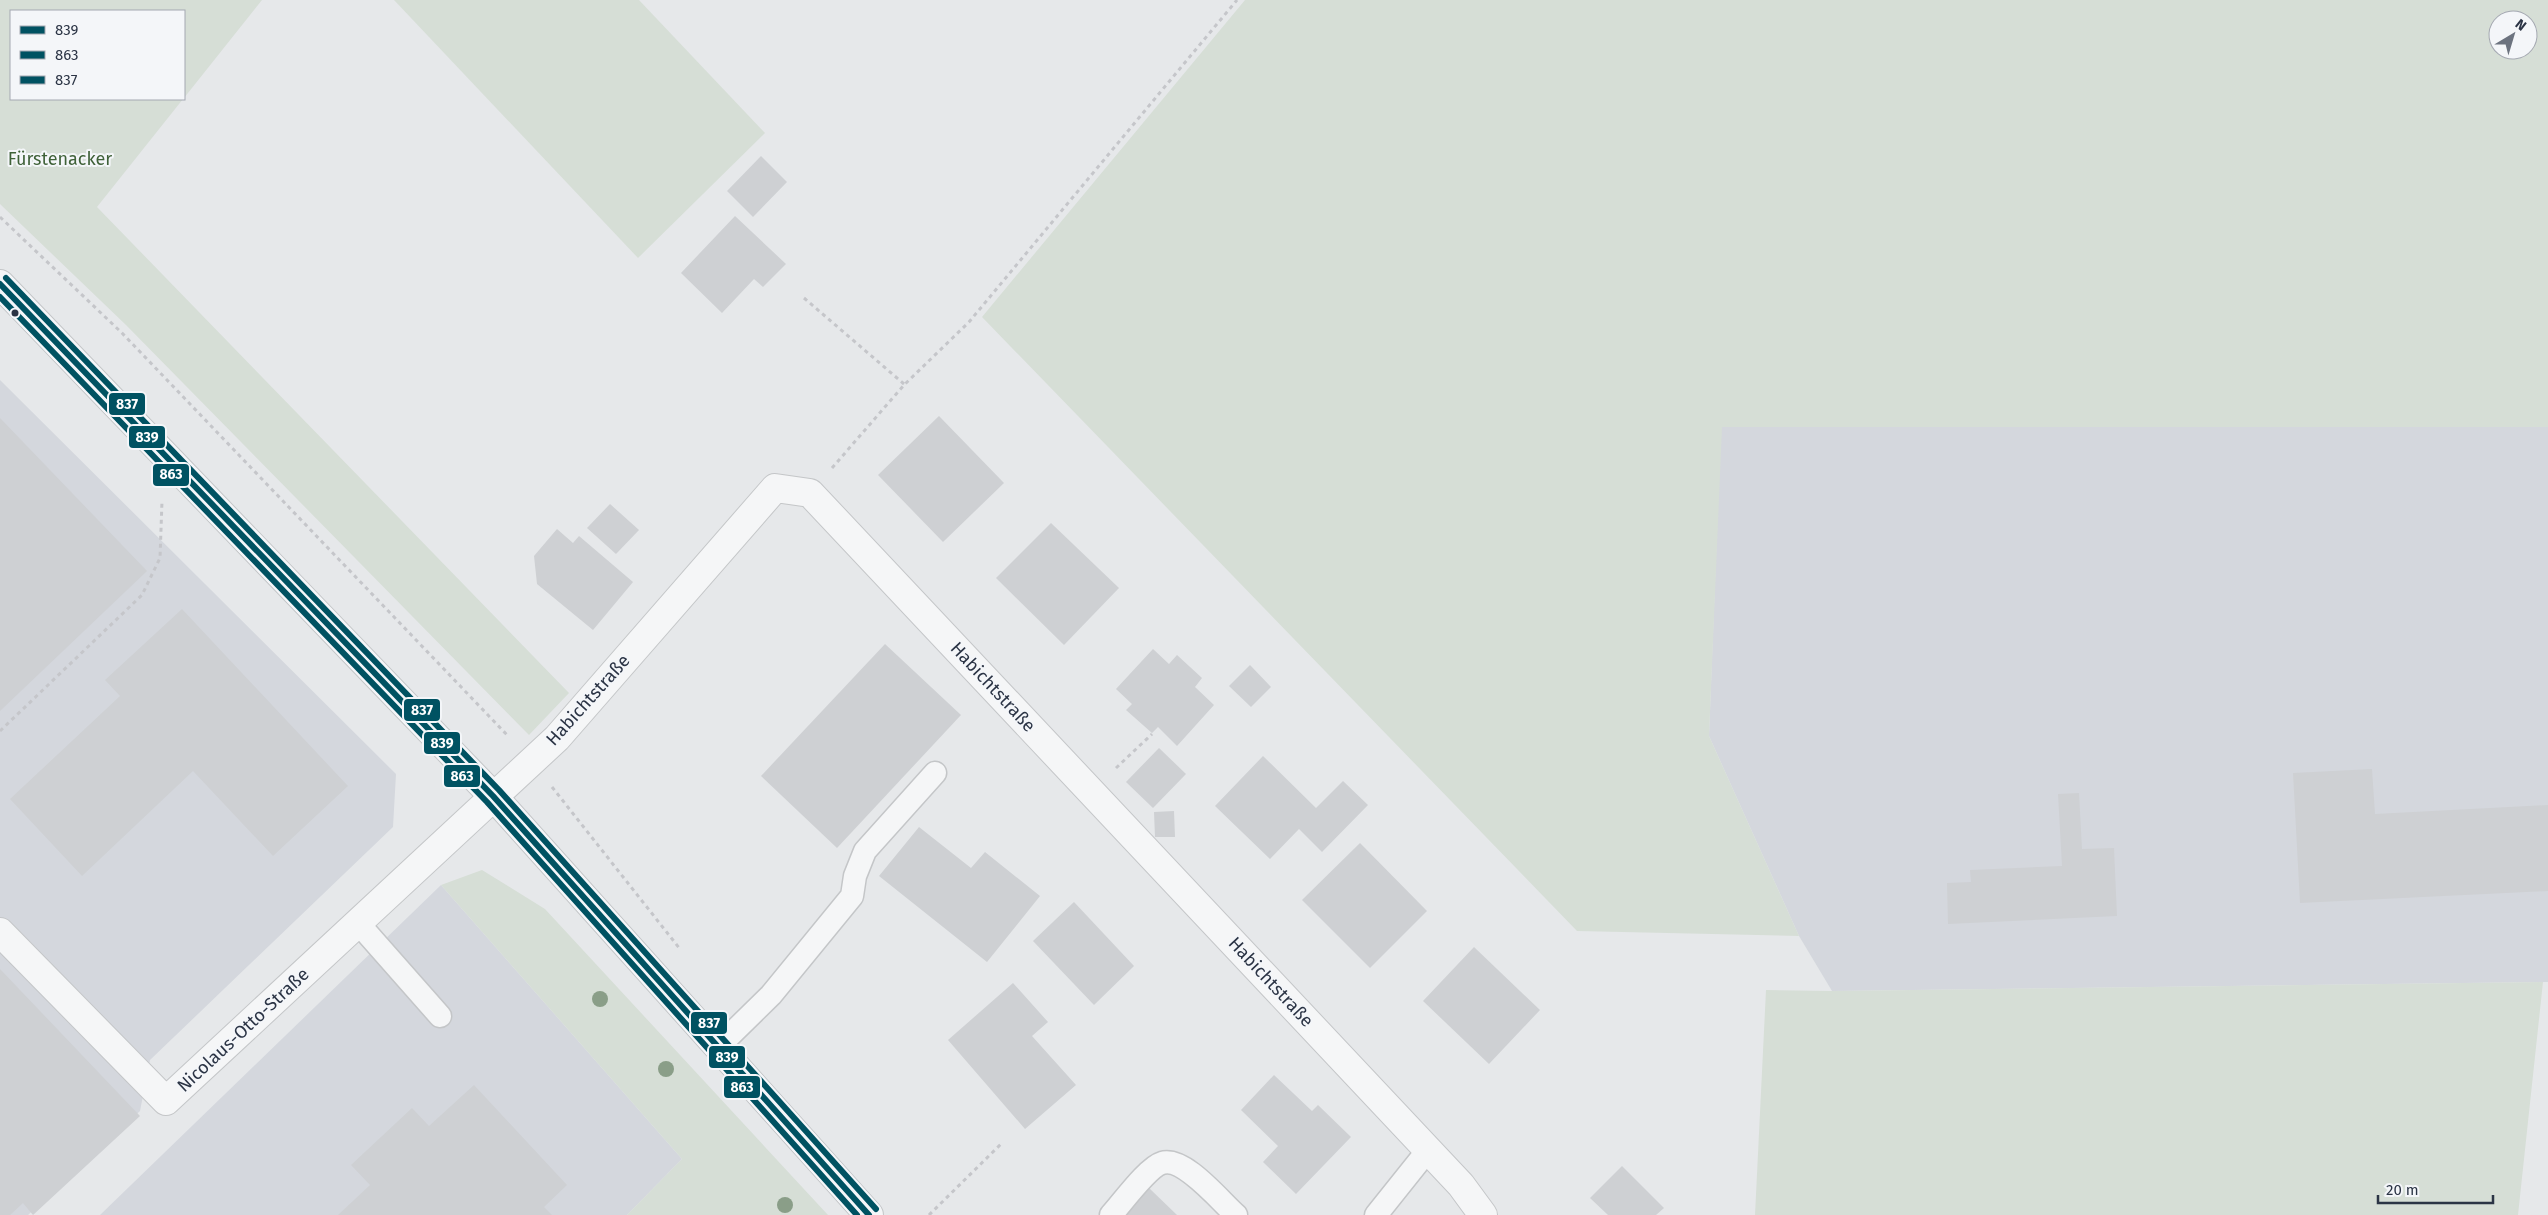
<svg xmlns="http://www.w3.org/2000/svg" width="2548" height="1215" font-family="'Fira Sans',sans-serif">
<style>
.built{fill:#d4d7dd}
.green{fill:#d6ded6;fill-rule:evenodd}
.building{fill:#ced0d3}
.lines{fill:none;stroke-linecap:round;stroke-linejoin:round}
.service-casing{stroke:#c4c6c8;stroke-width:25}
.minor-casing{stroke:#c4c6c8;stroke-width:30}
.tertiary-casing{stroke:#c4c6c8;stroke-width:30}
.path{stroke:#c5c6ca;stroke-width:3;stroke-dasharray:4 4;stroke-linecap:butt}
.service{stroke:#f5f6f7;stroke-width:22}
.minor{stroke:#f5f6f7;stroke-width:28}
.tertiary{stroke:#f5f6f7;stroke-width:28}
.bus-1-casing{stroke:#f4f6f9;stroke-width:10}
.bus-2-casing{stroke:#f4f6f9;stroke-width:10}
.bus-3-casing{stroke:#f4f6f9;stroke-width:10}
.bus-1{stroke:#005262;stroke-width:6}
.bus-2{stroke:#005262;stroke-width:6}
.bus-3{stroke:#005262;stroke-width:6}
.tree{fill:#8a9e88}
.bus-dot{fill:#2b3445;stroke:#f4f6f9;stroke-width:2}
.labels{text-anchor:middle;stroke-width:4;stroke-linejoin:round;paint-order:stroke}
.park-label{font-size:18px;fill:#3f6138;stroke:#f4f6f9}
.street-label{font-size:18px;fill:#2b3445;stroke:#f4f6f9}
.line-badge{stroke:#f4f6f9;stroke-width:2}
.badge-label{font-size:14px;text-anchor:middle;font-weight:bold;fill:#fff}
</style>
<rect width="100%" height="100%" fill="#e6e8ea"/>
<g class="built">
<path d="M0,380L396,774L393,827L150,1060L140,1111L28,1215H0Z"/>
<path d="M1721,427H2548V982L1832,991L1799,936L1709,736Z"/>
<path d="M441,885L682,1159L627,1215H100Z"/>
</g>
<g class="green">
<path d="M0,0H262L184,98V11H11V99H183L97,207L569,693L529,735L126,325L0,204Z"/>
<path d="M394,0H639L765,133L638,258Z"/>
<path d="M1245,0H2548V427H1722L1709,736L1799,936L1577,931L982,317ZM2498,20H2528V50H2498Z"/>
<path d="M482,870L545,909L828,1215H627L682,1159L441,885Z"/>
<path d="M2543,982L2518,1215H1755L1766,990L1832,991Z"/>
</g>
<g class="building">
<path d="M761,156L787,182L753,217L727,191Z"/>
<path d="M735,216L786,264L763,287L754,279L722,313L681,273Z"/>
<path d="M939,416L1004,483L943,542L878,475Z"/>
<path d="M0,418L147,571L0,711Z"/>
<path d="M610,504L639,530L616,554L587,528Z"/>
<path d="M1051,523L1119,588L1064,645L996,578Z"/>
<path d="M557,529L573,543L579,536L633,582L593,630L537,584L534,556Z"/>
<path d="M182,609L348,786L273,856L193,771L82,876L10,799L120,696L105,680Z"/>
<path d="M885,644L961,715L837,848L761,776Z"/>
<path d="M1153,649L1169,664L1177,655L1202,678L1195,687L1214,705L1177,746L1158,727L1152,733L1126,710L1132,704L1116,689Z"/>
<path d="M1250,665L1271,687L1251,707L1229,686Z"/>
<path d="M1159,748L1186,774L1153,808L1126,782Z"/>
<path d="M1263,756L1316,808L1343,781L1368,805L1322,852L1299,829L1270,859L1215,806Z"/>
<path d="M2372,769L2375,814L2548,805V891L2300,903L2293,773Z"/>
<path d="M2079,793L2082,849L2114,848L2117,916L1948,924L1947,883L1971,882L1970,870L2062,866L2058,794Z"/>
<path d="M1174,811L1175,837H1155L1154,812Z"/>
<path d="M919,827L971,868L985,852L1040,896L987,962L879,876Z"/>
<path d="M1360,843L1427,911L1370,968L1302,900Z"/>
<path d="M1074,902L1134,966L1094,1005L1033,941Z"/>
<path d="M1474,947L1540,1010L1489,1064L1423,1001Z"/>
<path d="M0,969L140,1116L33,1215L23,1203L10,1215H0Z"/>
<path d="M1013,983L1048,1022L1032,1036L1076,1085L1025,1129L948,1040Z"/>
<path d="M1274,1075L1312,1111L1318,1105L1351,1137L1296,1194L1263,1162L1278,1146L1241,1110Z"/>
<path d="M474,1085L567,1185L544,1207L552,1215H338L370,1185L351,1165L412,1108L429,1126Z"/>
<path d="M1622,1166L1664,1208L1656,1215H1608L1590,1198Z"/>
<path d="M1149,1188L1177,1215H1124Z"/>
</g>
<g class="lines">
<defs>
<g id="service">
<path d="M358,923L440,1016"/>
<path d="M718,1047L771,995L852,896L855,876L865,851L935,773"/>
<path d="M1111,1215C1122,1203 1148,1167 1162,1163C1184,1156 1220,1201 1236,1215"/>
<path d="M1376,1215L1428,1150"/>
</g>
<path id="minor" d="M0,932L166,1101L557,738L775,488L810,493L1461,1185L1483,1215"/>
<path id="tertiary" d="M0,284L493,796L869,1215"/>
</defs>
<use href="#service" class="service-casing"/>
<use href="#minor" class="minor-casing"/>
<use href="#tertiary" class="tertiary-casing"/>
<g class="path">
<path d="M0,217L122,333L509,737"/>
<path d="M804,298L904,384"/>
<path d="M832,468L904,385L969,322L1237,0"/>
<path d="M0,731L142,595L160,558L162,501"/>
<path d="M1116,768L1152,734"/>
<path d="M552,787L680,949"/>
<path d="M929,1215L1001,1144"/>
</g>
<use href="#service" class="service"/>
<use href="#minor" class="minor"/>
<use href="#tertiary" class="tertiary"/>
<defs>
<path id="bus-1" d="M0,284L493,796L869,1215"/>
<path id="bus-2" d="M0,297L487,802L857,1215"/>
<path id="bus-3" d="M6,278L499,790L876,1209"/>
</defs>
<use href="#bus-1" class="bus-1-casing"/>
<use href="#bus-2" class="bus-2-casing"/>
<use href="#bus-3" class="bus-3-casing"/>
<use href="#bus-1" class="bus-1"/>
<use href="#bus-2" class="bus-2"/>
<use href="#bus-3" class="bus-3"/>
</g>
<g class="tree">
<circle cx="600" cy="999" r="8"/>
<circle cx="666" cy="1069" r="8"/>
<circle cx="785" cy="1205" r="8"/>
</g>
<circle class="bus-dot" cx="15" cy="313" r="4.5"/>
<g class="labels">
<g class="park-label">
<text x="60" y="165">Fürstenacker</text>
</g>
<g class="street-label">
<text transform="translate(993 687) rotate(47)" y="6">Habichtstraße</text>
<text transform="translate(588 700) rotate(-48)" y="6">Habichtstraße</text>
<text transform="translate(1271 982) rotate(47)" y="6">Habichtstraße</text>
<text transform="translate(243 1030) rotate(-43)" y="6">Nicolaus-Otto-Straße</text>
</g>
</g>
<g class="line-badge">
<rect x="108" y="392" width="38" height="24" rx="5" fill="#005262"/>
<rect x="128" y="425" width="38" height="24" rx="5" fill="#005262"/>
<rect x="152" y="463" width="38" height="24" rx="5" fill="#005262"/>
<rect x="403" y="698" width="38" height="24" rx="5" fill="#005262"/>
<rect x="423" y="731" width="38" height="24" rx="5" fill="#005262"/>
<rect x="443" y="764" width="38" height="24" rx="5" fill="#005262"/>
<rect x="690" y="1011" width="38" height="24" rx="5" fill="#005262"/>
<rect x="708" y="1045" width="38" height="24" rx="5" fill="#005262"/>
<rect x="723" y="1075" width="38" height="24" rx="5" fill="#005262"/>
</g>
<g class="badge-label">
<text x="127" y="409">837</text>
<text x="147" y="442">839</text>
<text x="171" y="479">863</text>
<text x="422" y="715">837</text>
<text x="442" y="748">839</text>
<text x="462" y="781">863</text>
<text x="709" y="1028">837</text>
<text x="727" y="1062">839</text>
<text x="742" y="1092">863</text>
</g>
<rect x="10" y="10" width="175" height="90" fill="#f4f6f9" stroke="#a4a8b1"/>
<rect x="20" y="26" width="25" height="8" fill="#005262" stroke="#a4a8b1"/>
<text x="55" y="35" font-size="15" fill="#2b3445">839</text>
<rect x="20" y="51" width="25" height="8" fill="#005262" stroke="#a4a8b1"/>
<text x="55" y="60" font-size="15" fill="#2b3445">863</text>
<rect x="20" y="76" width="25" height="8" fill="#005262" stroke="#a4a8b1"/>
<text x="55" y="85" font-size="15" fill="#2b3445">837</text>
<g transform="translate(2513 35) rotate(38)"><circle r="24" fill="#f4f6f9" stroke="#a4a8b1"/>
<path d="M0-4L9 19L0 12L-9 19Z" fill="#6c737f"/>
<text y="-8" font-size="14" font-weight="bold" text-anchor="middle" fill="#2b3445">N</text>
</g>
<path d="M2378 1195v8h115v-8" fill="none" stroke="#2b3445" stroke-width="2.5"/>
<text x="2386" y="1195" font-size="15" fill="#2b3445" stroke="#f4f6f9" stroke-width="4" paint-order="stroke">20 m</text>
</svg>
